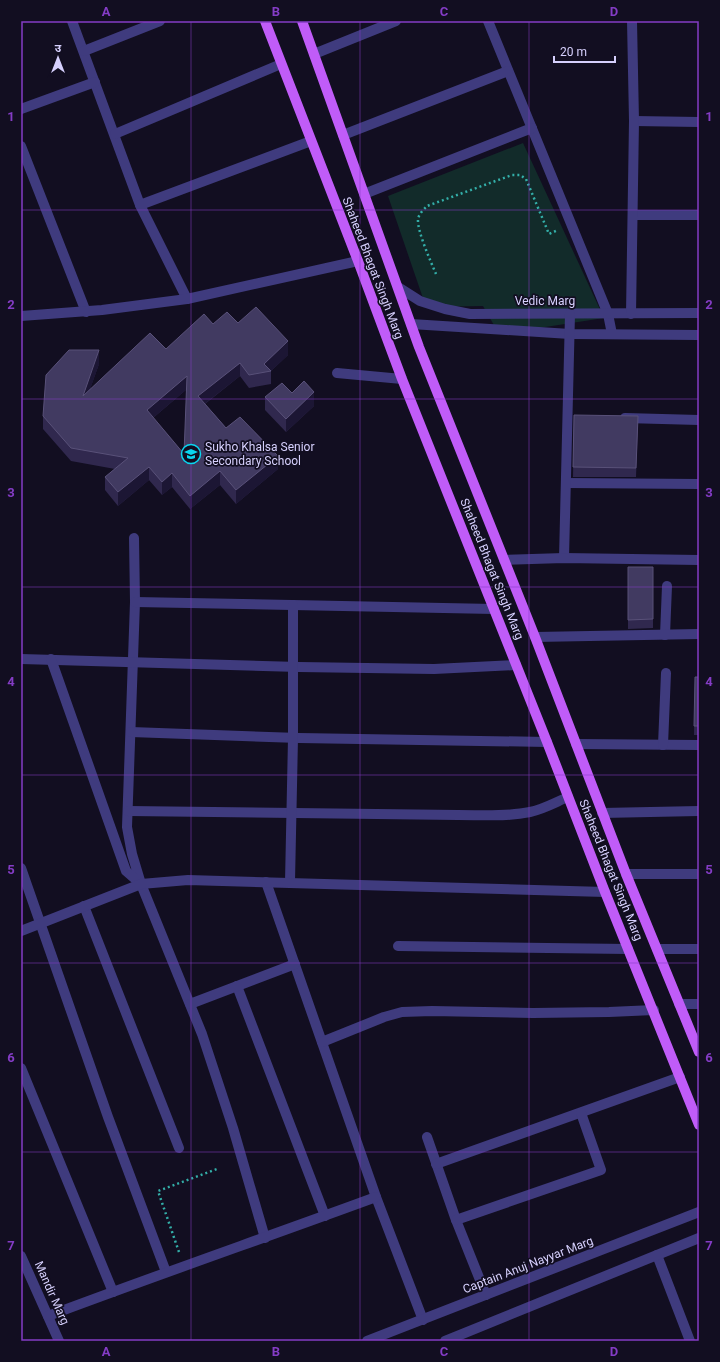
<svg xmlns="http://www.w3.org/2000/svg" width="720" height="1362" font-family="Roboto,'Noto Sans Devanagari',sans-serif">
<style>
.green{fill:#122b2a}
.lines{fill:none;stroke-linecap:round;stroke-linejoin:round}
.path{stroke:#33aea8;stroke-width:2.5;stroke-dasharray:2 3;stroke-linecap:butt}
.minor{stroke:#3f3b7e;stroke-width:10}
.major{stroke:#c05cf8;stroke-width:10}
.wall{fill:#30284e;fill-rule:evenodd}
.shaded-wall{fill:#1c1634}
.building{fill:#413a61;stroke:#595179;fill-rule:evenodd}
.grid{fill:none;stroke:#843cc5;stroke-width:1;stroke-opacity:0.55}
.labels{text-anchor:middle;stroke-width:3.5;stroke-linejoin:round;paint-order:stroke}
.street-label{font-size:12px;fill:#d6d0fd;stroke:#120e21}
.poi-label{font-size:12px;fill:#d6d0fd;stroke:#120e21;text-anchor:start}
.neatline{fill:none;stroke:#843cc5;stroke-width:1.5}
.grid-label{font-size:13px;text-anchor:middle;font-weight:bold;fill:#843cc5}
</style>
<rect width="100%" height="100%" fill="#120e21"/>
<path class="green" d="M523,143L604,318L499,334L483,306L426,307L388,196Z"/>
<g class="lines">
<g class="path">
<path d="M436,274C431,262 417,231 418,219C419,214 424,209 427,206L512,175H520L526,179L549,234L558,230"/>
<path d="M179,1252L158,1191L217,1169"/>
</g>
<g class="minor">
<path d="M72,21L140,205L187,299"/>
<path d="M488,21L608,314L612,334"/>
<path d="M84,51L160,21"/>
<path d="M314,54L396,21"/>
<path d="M21,109L95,82"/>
<path d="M634,121L699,122"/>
<path d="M115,134L281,64"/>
<path d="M343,135L508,71"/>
<path d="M21,146L86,312"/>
<path d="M364,194L532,128"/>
<path d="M140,205L311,141"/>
<path d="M633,215H699"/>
<path d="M398,287L420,301L445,309L470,314L699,313"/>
<path d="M631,314L634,121L632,21"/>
<path d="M21,316L102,310L187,299L358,261"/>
<path d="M411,324L570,334L699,335"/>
<path d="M337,373L402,379"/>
<path d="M625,418L699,420"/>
<path d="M566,483L699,484"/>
<path d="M134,538L135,602L127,827L132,854L141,884L202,1034L233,1128L265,1238"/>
<path d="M564,558L570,314"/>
<path d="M504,560L564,558L699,560"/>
<path d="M135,602L494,609"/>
<path d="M665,635L667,586"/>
<path d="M535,637L699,634"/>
<path d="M21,659L299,667L434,669L516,665"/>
<path d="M51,659L126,871L141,884"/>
<path d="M131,732L299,738L547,742"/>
<path d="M576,744L699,745"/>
<path d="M663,745L666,673"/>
<path d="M128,811L458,815C482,815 507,817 530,812C544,809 556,802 568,797"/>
<path d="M602,813L699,811"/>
<path d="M21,868L108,1117L166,1272"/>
<path d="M626,874H699"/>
<path d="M266,882L376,1197L423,1320"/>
<path d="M290,882L293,738V605"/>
<path d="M84,906L179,1148"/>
<path d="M21,931L141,884L188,880L605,892"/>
<path d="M398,946L628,949"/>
<path d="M657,949H699"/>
<path d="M237,986L325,1216"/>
<path d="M190,1004L295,964"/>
<path d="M679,1004H699"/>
<path d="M322,1042L384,1017L402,1012L432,1011L533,1013L609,1012L654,1010"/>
<path d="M21,1068L113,1292"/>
<path d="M427,1137L456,1220L486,1295"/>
<path d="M436,1164L680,1077"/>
<path d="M456,1220L601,1170L581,1113"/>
<path d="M657,1255L690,1341"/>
<path d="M21,1256L59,1341"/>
<path d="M48,1316C157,1275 267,1237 376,1197"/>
<path d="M367,1341L699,1212"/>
<path d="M445,1341L699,1238"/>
</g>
<g class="major">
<path d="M265,21L358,261L402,379L547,742L605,892L699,1125"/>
<path d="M302,21L419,347L535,637L626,874L699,1052"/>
</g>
</g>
<g class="wall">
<path d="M238,323L288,355L271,371V384L249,388L240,376L205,404L226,428L278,469L236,504L220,485L190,509L172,487L162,495L149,480L118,506L105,490V477L115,469L71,461L43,429V416L99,364L90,389L213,324ZM187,389L184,454L153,418Z"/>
<path d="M292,393L314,406L286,432L265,410V397Z"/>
<path d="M574,415L638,425L636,477H573Z"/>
<path d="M628,567H653V628L628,629Z"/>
<path d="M695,677H699V735H694Z"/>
</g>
<g class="shaded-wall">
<path d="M288,341V355L271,371L264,364Z"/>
<path d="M99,350V364L83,409V396Z"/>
<path d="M240,363V376L198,409V396Z"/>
<path d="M187,376V389L147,423V410Z"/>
<path d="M314,392V406L286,432V419Z"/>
<path d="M278,456V469L236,504V490Z"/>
<path d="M149,467V480L118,506V492Z"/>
<path d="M220,471V485L190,509V496Z"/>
<path d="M172,473V487L162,495V482Z"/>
</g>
<g class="building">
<path d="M256,307L288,341L264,364L271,371L249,375L240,363L198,396L226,428L240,417L278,456L236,490L220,471L190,496L172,473L162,482L149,467L118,492L105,477L128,458L71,448L43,416L46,375L69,350H99L83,396L150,333L166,349L204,314L213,324L227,312L238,323ZM187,376L184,454L147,410Z"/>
<path d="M304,381L314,392L286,419L265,397L282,383L292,393Z"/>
<path d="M574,415L638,416L636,468L573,467Z"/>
<path d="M628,567H653V619L628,620Z"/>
<path d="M695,677H699V726H694Z"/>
</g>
<path class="grid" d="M191,21V1341M360,21V1341M529,21V1341M21,210H699M21,399H699M21,587H699M21,775H699M21,963H699M21,1152H699"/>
<defs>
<symbol id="school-ring" viewBox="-11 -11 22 22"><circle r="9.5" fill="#120e21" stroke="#0ad5ef" stroke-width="1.5"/><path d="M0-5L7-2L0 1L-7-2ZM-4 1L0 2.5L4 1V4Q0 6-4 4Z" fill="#0ad5ef"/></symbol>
</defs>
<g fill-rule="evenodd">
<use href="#school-ring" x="180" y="443" width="22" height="22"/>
</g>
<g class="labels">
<g class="street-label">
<text transform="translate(373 268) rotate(69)" y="4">Shaheed Bhagat Singh Marg</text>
<text x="545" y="305">Vedic Marg</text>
<text transform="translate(492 569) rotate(68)" y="4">Shaheed Bhagat Singh Marg</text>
<text transform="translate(611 870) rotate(68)" y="4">Shaheed Bhagat Singh Marg</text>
<text transform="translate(528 1265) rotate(-21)" y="4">Captain Anuj Nayyar Marg</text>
<text transform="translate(52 1293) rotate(66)" y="4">Mandir Marg</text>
</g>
<g class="poi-label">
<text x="205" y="451">Sukho Khalsa Senior<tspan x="205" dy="14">Secondary School</tspan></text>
</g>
</g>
<rect width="720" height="1362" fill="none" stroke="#120e21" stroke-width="44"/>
<g transform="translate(58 58)" stroke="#120e21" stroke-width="3" paint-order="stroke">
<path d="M0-3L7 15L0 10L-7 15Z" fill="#d6d0fd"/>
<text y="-6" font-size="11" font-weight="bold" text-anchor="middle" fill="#d6d0fd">उ</text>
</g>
<path d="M554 56v6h61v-6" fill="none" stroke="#d6d0fd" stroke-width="2"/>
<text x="560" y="56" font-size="12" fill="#d6d0fd" stroke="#120e21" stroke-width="3" paint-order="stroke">20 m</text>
<rect x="22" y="22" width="676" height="1318" class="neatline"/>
<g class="grid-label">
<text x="106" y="16">A</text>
<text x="276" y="16">B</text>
<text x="444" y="16">C</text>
<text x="614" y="16">D</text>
<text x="11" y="121">1</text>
<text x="709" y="121">1</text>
<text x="11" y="309">2</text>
<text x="709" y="309">2</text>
<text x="11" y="497">3</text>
<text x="709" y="497">3</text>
<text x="11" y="686">4</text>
<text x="709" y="686">4</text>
<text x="11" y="874">5</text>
<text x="709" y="874">5</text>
<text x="11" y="1062">6</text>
<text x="709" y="1062">6</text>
<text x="11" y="1250">7</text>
<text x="709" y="1250">7</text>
<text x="106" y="1356">A</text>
<text x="276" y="1356">B</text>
<text x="444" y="1356">C</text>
<text x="614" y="1356">D</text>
</g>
</svg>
